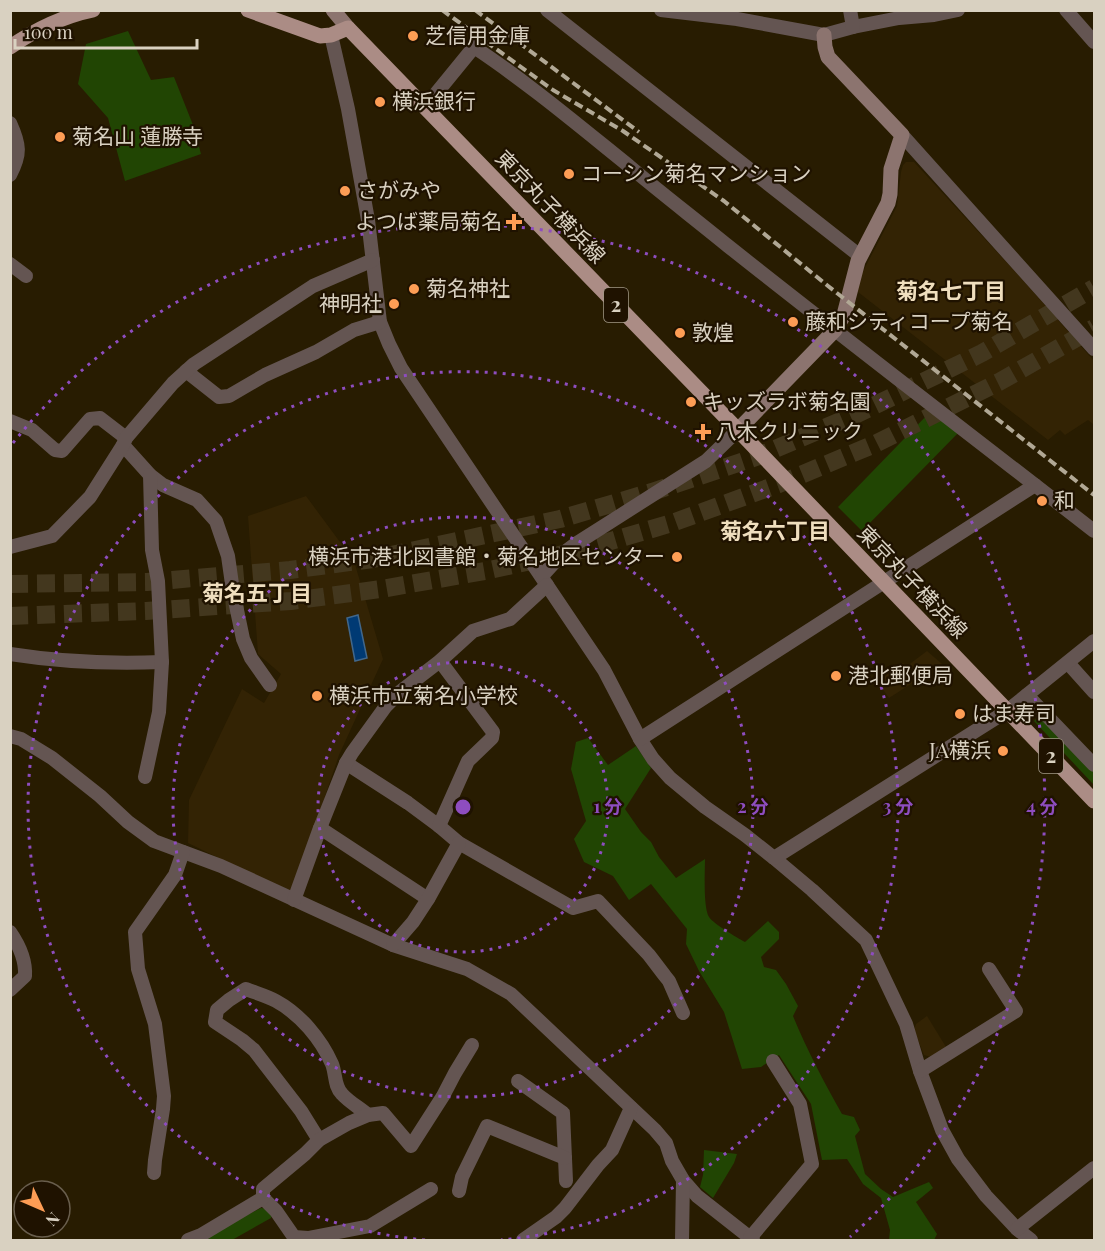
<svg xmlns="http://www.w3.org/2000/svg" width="1105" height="1251" font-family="'Playfair Display','Noto Sans JP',serif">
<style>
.built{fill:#332304}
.green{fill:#214503}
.water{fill:#003a74;stroke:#41678b;stroke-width:1.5}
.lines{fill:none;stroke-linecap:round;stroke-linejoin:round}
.highway-tunnel{stroke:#43371e;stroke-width:18;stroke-dasharray:18 9;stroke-linecap:butt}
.street{stroke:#645552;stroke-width:14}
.secondary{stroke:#8c746f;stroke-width:15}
.primary{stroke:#ab8c85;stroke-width:15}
.rail{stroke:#b1a895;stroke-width:4;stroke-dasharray:9 4.5;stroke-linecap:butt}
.ring{fill:none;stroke:#8e4dbf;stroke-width:3;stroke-dasharray:3 6}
.poi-dot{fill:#fd9d55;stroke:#1f1200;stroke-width:2}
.labels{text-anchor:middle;stroke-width:4.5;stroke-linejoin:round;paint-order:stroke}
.shield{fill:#1f1200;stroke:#a19887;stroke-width:1.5}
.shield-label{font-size:20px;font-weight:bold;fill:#d9d1c1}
.poi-label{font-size:21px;fill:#d9d1c1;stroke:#1f1200;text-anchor:start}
.street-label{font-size:21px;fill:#d9d1c1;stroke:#1f1200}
.neighbourhood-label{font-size:22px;font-weight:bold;fill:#efdebe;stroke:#1f1200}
.centre{fill:#8e4dbf;stroke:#1f1200;stroke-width:3}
.ring-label{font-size:18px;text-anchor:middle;font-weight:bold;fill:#8e4dbf;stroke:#1f1200;stroke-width:4.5;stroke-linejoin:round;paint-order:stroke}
</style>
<rect width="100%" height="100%" fill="#281c01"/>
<g class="built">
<path d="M906,162H914L1021,278L1094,361V423L1093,424L1088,420L1065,435L1060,430L1048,440L858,292L857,283L897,206L901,172L903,165Z"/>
<path d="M306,496L354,561L383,659L339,755L292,894L188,843L189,800L242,689L264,703L281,674L258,654L248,516Z"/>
<path d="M927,651L942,664L889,698L877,681L903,663L907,666Z"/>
<path d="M927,1016L946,1047L931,1057L924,1055L914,1030L916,1024Z"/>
</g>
<g class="green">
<path d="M128,31L151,80L174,77L193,125L201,154L125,181L108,118L78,84L86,44Z"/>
<path d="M932,410L960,431L862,531L838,507Z"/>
<path d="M1041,714L1094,770V785L1034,721Z"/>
<path d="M588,738L608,765L636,746L651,768L625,809L641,832L651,842L659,857L676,878L705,859C705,872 703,907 709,917C714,924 736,937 745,942L768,921L779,932V939L761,957L764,967L776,970L786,984L798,1006L793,1016C807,1050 824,1082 842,1114L854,1117L860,1130L855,1136L865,1174L881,1189L893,1197L929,1182L933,1188L916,1202L937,1234L934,1240H889L890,1230L881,1198L863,1184L847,1159L822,1160L811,1104L779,1055L761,1067L742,1069L724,1012L699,971L686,944L687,929L651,884L629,900L613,876L584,862L574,839L586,821L571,769L576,742Z"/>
<path d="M704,1150L737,1154L734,1163L713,1198L700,1187L703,1175Z"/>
<path d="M261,1208L268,1209L272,1214L271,1218L232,1240H198Z"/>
</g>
<path class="water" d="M358,615L367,658L355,661L347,618Z"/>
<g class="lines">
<g class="highway-tunnel">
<path d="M10,584L147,582L290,570L373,559L560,519L652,492L756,457L855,415L982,353L1094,288"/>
<path d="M10,616L146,611L291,601L381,589L485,571L577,551L672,523L779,484L875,444L999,382L1094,328"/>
</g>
<g class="street">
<path d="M547,10L860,256"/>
<path d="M661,10L737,19L824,35L853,27L899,18L934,15L958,10"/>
<path d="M850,10L853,27"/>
<path d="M1066,10L1094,42"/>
<path d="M331,35L348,109L368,220L380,322L389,344L401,368L604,670L640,739L653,759L670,778L705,807L745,835L774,858L812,890L866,940L906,1024L920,1071L942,1130L958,1159L986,1196L1017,1229L1031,1240"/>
<path d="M425,107L474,47C528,83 578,125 629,166C661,193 695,219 728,246C849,342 972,436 1094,531"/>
<path d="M10,123C20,145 21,154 10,175"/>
<path d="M902,135L1094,349"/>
<path d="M10,264L26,276"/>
<path d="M186,371L219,397L229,396L265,375L316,352L354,330L380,322"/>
<path d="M10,421L32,430L55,450L62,451L90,419L100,418L126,438"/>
<path d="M123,445L150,475L163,485L197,500L216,521L228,556L233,591L243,639L251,658L270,685"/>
<path d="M10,547L52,536L90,497L123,445L126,438L173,383L194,364L313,286L373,260"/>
<path d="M542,576L562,554L574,545L706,461L738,430"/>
<path d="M10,654C61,662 111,664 162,662"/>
<path d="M1068,663L1094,692"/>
<path d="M1027,695L1094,765"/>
<path d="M10,736L21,739L52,758L100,796L128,822L154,841L221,866L393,945L467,969L511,994L655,1130L666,1143L672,1161L683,1180L697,1196L753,1240"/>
<path d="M640,739L1035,485"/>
<path d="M346,763L408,803L439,826L459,843L573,908L598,901L649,955L665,976L669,981L683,1013"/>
<path d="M145,777L159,712L162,662L158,581L152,550L150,475"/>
<path d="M439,826L468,761L492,738L493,732L440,661"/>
<path d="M320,828L428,899"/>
<path d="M774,858L1007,711L1094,641"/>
<path d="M294,900L320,828L346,763L352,753L386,706L401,691L440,661L473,631L510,619L547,585"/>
<path d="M10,932C19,945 26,960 25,976L10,990"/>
<path d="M393,945L413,922L428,899L459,843"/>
<path d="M920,1071L1016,1011L989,969"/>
<path d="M518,1081L563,1113L566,1181"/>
<path d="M319,1140L301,1111L254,1050L242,1040L215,1022L217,1010L229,1000L246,989C256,993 267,996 276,1001C300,1014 321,1039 332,1064C336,1074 334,1086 342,1094C349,1102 360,1108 368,1115"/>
<path d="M154,1173L155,1160L163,1109L164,1096L155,1024L138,969L135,932L175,875L183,852"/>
<path d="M431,1189L370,1226L308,1238L294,1237L276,1211L263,1198V1189L305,1154L319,1140L349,1123L368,1115L383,1113L411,1146L443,1096L455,1073L472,1045"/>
<path d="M459,1191L462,1177L487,1126L565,1158"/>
<path d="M1017,1229L1094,1168"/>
<path d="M750,1238L812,1164L800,1104L773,1061"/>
<path d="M188,1240L201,1235L263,1198"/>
<path d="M523,1240L556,1217L565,1208L598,1165L612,1150L631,1108"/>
<path d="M682,1240L683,1180"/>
</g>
<g class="secondary">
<path d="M333,10L348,28"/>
<path d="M738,430L835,330L844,315L858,261L888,203L890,194L891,169L902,135L828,57L825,47L824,35"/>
</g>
<g class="primary">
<path d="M248,10L320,36L331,35L348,28L736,428L1094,801"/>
<path d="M10,47C35,30 64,16 93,10"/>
</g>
<g class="rail">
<path d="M442,10L553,90L623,131L724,201L828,286L1094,495"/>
<path d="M475,10L639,132"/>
</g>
</g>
<g class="ring">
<circle cx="463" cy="807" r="145"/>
<circle cx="463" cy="807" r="290"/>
<path d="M425 1240A435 435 0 1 1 501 1240"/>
<path d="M13 443A579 579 0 1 1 850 1237"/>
</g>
<g class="poi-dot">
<circle cx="413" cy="36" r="6"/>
<circle cx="380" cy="102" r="6"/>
<circle cx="60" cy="137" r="6"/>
<circle cx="569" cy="174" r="6"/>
<circle cx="345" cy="191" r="6"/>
<path d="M511 213h6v6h6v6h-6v6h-6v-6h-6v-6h6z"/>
<circle cx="414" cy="289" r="6"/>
<circle cx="394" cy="304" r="6"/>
<circle cx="793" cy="322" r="6"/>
<circle cx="680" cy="333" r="6"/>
<circle cx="691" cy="402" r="6"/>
<path d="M700 423h6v6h6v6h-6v6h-6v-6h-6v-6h6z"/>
<circle cx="1042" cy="501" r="6"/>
<circle cx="677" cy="557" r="6"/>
<circle cx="836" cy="676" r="6"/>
<circle cx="317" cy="696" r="6"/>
<circle cx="960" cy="714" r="6"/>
<circle cx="1003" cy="751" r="6"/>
</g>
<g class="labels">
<g class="shield">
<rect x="604" y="288" width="24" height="34" rx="4.5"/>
<rect x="1039" y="739" width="24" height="34" rx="4.5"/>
</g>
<g class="shield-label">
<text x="616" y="312">2</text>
<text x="1051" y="763">2</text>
</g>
<g class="poi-label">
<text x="425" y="43">芝信用金庫</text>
<text x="392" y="109">横浜銀行</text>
<text x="72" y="144">菊名山 蓮勝寺</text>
<text x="581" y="181">コーシン菊名マンション</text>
<text x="357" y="198">さがみや</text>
<text x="502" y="229" text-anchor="end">よつば薬局菊名</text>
<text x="426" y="296">菊名神社</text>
<text x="382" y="311" text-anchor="end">神明社</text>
<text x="805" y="329">藤和シティコープ菊名</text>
<text x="692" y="340">敦煌</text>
<text x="703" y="409">キッズラボ菊名園</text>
<text x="716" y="439">八木クリニック</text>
<text x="1054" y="508">和</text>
<text x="665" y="564" text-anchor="end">横浜市港北図書館・菊名地区センター</text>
<text x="848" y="683">港北郵便局</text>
<text x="329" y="703">横浜市立菊名小学校</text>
<text x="972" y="721">はま寿司</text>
<text x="991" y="758" text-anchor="end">JA横浜</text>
</g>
<g class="street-label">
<text transform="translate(550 207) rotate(46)" y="7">東京丸子横浜線</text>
<text transform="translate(912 582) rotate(46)" y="7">東京丸子横浜線</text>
</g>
<g class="neighbourhood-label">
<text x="951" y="299">菊名七丁目</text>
<text x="775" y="539">菊名六丁目</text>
<text x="257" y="601">菊名五丁目</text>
</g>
</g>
<circle cx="463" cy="807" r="9" class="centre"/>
<g class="ring-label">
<text x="608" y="813">1 分</text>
<text x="753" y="813">2 分</text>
<text x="898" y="813">3 分</text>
<text x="1042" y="813">4 分</text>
</g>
<rect width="1105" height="1251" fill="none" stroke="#d9d1c1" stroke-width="24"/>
<g transform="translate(42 1209) rotate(134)"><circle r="28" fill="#1f1200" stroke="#695e4d" stroke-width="1.5"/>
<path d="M0-4.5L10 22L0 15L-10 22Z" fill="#fd9d55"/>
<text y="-9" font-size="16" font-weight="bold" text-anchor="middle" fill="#d9d1c1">N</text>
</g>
<path d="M15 39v9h182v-9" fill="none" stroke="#d9d1c1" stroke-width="3"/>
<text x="24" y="39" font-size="18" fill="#d9d1c1" stroke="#1f1200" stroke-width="4.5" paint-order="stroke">100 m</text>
</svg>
